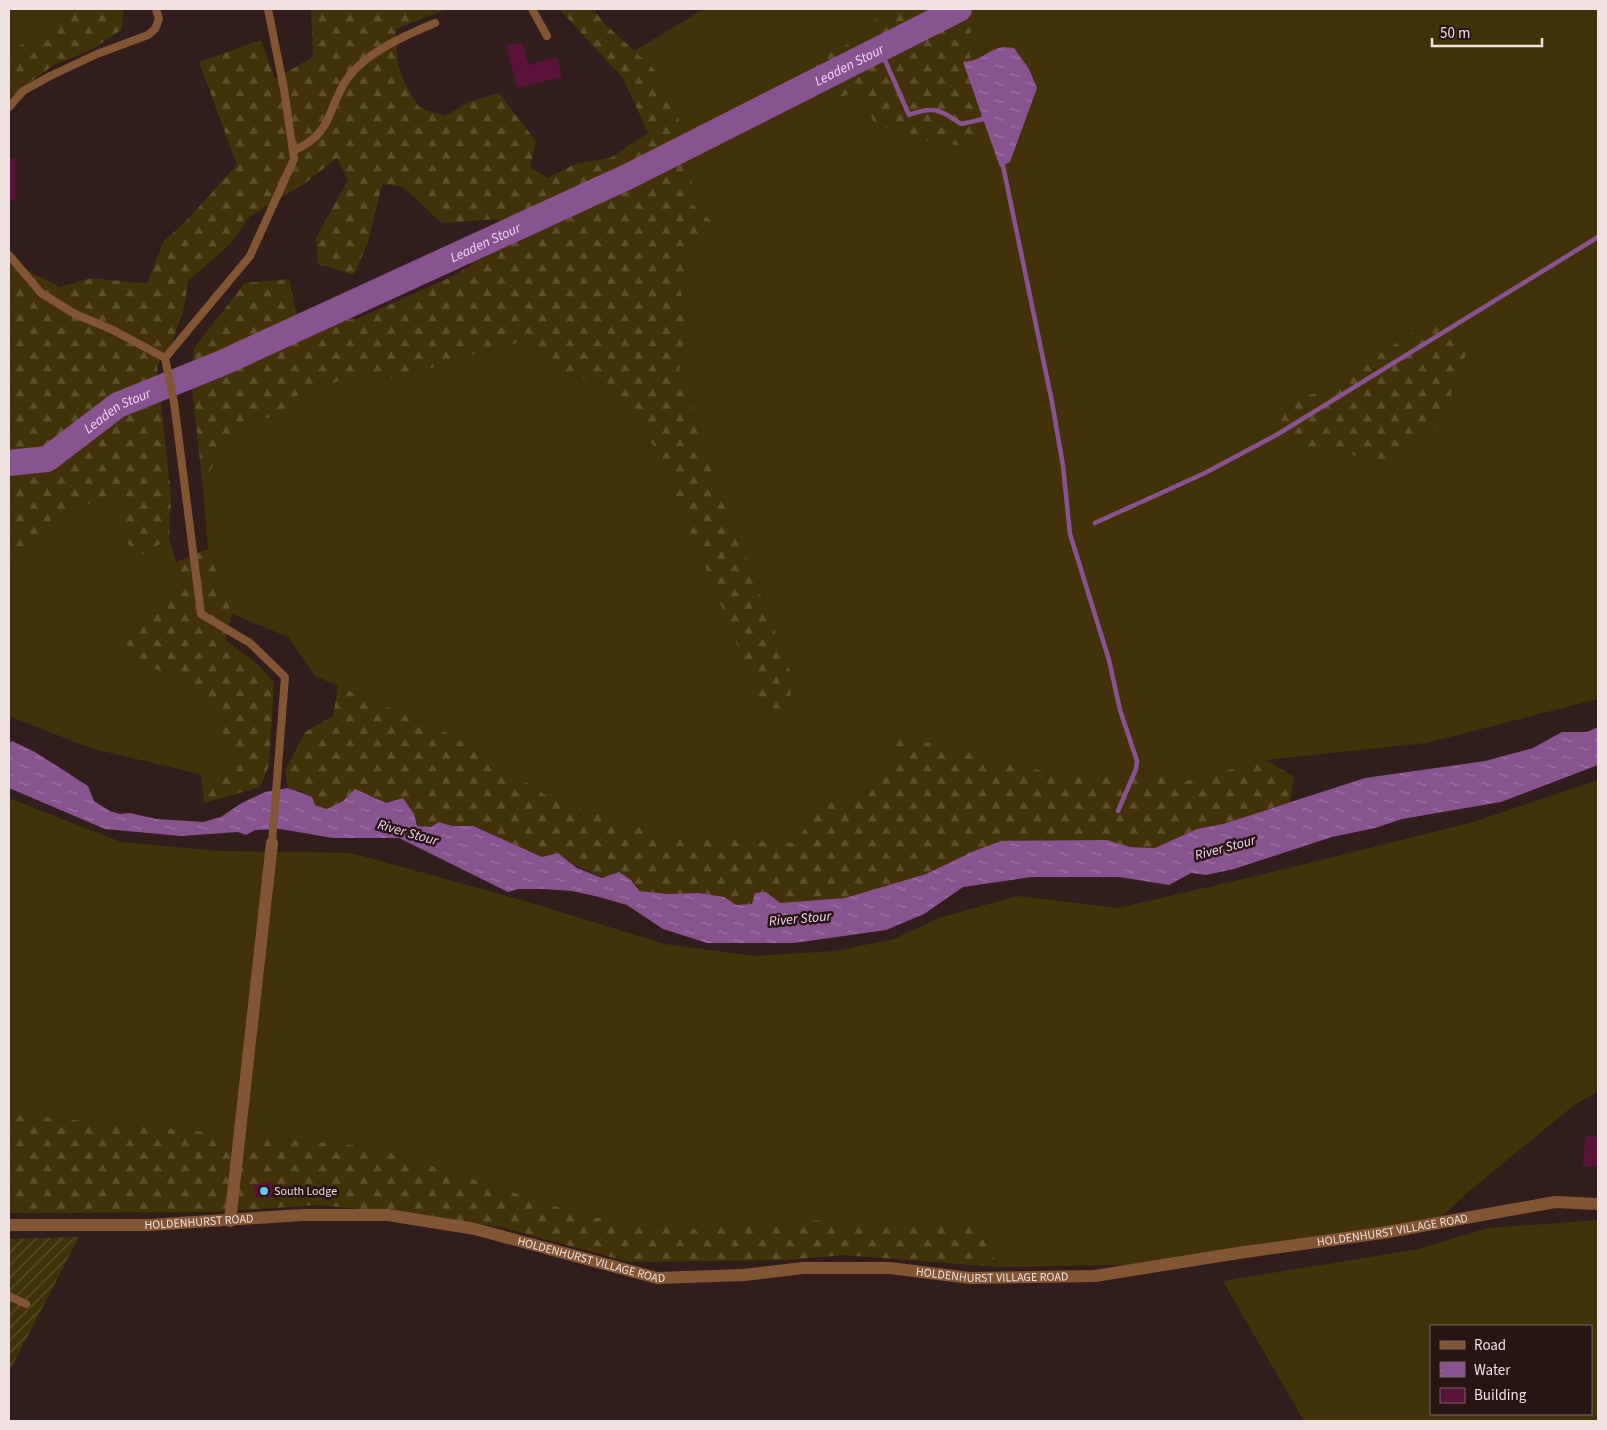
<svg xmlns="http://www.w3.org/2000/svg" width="1607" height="1430" font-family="'Source Sans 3',sans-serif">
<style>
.grass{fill:#42320a;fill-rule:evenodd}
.forest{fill:url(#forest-firs)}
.garden{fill:url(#garden-furrows)}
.water{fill:url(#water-ripples)}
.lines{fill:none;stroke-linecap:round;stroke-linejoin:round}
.stream{stroke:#885490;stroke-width:4.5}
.river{stroke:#885490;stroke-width:26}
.building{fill:#5a1338}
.lane{stroke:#825535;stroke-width:8}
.street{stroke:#825535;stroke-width:12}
.poi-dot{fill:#65c5ee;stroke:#271413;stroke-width:2}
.labels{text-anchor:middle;stroke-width:5;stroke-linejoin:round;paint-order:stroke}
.poi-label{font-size:12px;fill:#efe1e0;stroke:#271413;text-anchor:start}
.street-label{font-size:12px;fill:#efe1e0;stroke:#271413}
.water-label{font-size:14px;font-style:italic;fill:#f4d6f8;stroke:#271413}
</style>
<defs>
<pattern id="forest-firs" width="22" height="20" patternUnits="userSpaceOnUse" patternTransform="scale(1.25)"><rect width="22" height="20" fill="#42320a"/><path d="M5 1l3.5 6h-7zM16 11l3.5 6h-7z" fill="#5e4f2d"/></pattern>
<pattern id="garden-furrows" width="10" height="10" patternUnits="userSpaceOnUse" patternTransform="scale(1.25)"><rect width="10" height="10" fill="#42320a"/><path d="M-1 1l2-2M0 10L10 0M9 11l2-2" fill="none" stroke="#5e4f2d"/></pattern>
<pattern id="water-ripples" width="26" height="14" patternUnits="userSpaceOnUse" patternTransform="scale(1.25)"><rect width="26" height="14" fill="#885490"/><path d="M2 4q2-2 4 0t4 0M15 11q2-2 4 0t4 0" fill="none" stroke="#9f74a4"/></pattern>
</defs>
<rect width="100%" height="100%" fill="#311e1c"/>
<g class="grass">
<path d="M9,9H73L9,53Z"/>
<path d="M704,9H1598V699L1426,743L1266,760L1174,784L1150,771L1072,778L897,736L889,767L875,789L827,804L793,843L672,837L552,799L452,735L315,676L288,637L232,614L208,549L203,488L218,454L252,420L284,416L299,394L364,373L405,381L442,363L527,340L560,372L615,387L659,454L733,525L679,373L687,324L680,286L689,253L712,235L711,221L691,203L692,162L653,68L634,51Z"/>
<path d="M127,491L138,557L169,539L183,584L122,634L134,663L189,679L220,726L235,761L212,777L90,748L9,716V566L56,515Z"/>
<path d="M1598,780V1091L1573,1106L1468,1192L1426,1232L1212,1263L999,1267L976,1227L812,1220L687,1229L589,1217L374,1147L9,1114V798L121,842L218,851L352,853L528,902L665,944L754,956L835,951L894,939L939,918L1017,896L1118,908L1256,876L1473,822Z"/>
<path d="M1598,1220V1421H1304L1223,1281L1418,1249L1488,1228ZM1591,1326V1414H1431V1326Z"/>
</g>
<g class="forest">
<path d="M73,9H124L121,30L91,50L52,66L9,98V53Z"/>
<path d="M311,9H447L396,29C396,68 399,75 419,107L445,116L469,102L499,93L536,141L530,167L548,178L575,164L610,158L648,133L623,78L559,9H593L605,24L653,68L675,108L692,162L691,203L711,221L713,235L689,253L680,286L687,324L679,373L733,525L793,678L788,709L763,708L659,454L615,387L560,372L527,340L442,363L405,381L364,373L299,394L284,416L252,420L218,454L203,488L191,379L194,348L245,283L289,279L298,322L357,319L453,276L515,237L498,219L442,223L403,187L382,184L368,242L354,275L318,264L316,238L348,180L337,158L304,184L250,216L230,244L188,281L184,308L173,340L157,366L171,496L169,539L138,557L119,532L127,491L56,515L9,566V261L60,287L92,278L147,284L163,242L186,221L237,165L199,62L261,40L275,79L313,57Z"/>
<path d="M876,9L982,10L968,37L972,73L987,124L968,147L916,139L874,124L861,88L828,104L813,76L818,59L874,31Z"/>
<path d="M1432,319L1457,329L1466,355L1453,382L1450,403L1434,431L1411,442L1397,459L1368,460L1337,450L1309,455L1284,433L1281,415L1300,397L1336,389L1359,365L1388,349Z"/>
<path d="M208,549L232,614L225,640L255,662L274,682L269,765L260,787L204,803L201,774L212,776L235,761L220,726L189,679L134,663L122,634L183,584L176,562Z"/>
<path d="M338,686L452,735L552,799L672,837L793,843L826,804L875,789L889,767L897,735L1072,778L1150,771L1174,784L1266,760L1294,777L1290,802L1223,824L1197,829L1155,848L1130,847L1107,840L1001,841L974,851L926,874L845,898L780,903L772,897L752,904L736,905L723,897L699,893L668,894L638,891L631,880C599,877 584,873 558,853L542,857L473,826H452L439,822L431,827L417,826L414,814L403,798L386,803L355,790L343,801L327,809L315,805L303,792L288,788L285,771L305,732L333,716Z"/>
<path d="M9,1114L374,1147L589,1217L687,1229L812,1220L976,1227L999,1267L844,1255L784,1260L629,1262L501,1227L413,1214L318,1205L214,1212L9,1213Z"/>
</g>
<path class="garden" d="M79,1237L9,1372V1239Z"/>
<g class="water">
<path d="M1003,47L1014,48L1029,69L1037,88L1010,162L1000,167L963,62C984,60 985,51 1003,47Z"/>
<path d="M1598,727V765L1501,802L1402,819L1375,828L1332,837L1234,869L1206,875L1191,873L1169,885L1119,877H1032L963,887L924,914L886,930L794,943H707L663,929L627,905L599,897L572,891L544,889H518L508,892L399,838H333L280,829L255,830L246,835L238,832L181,836L105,829L9,788V744L12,741L35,752L88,786L94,801L110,811L120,814L130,813L156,819L203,822L221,817L240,804L265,792L288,788L312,797L315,805L327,809L343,801L355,789L386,803L403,798L414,814L417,826L431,827L439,822L452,826H473L542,857L558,853L577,868L602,878L619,872L631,880L639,891L668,894L699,893L724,897L736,905L752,904L755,893L766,892L780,903L845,898L926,874L974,851L1001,841L1107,840L1130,847L1155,848L1197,829L1223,824L1365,778L1485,761L1533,748L1562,732H1587Z"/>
</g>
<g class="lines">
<g class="stream">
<path d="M880,49L909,115C933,106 940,109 961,124L988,118"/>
<path d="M1002,161L1052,402L1063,466L1070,534L1109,660L1120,710L1137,761L1136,769L1118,811"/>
<path d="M1095,523L1205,473L1278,434L1598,237"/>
</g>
<path class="river" id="s1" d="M9,463L47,459L118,405L222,363L627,177L959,9"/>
</g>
<g class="building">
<path d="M522,43L529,65L557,57L562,77L517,88L506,45Z"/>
<path d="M9,159H16L15,200L9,201Z"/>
<path d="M1585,1136L1598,1137V1167L1583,1166Z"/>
<path d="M274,1182V1197L256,1198L253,1185Z"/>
</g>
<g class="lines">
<g class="lane">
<path d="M532,9L547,36"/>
<path d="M9,107L23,91L50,76L97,54L148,35L155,29L159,19L156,9"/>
<path d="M293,151C334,133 326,110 347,79C365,53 406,35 435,23"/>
<path d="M9,255L41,293L75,314L113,330L165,358L174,402L201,614L250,643L285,677L272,843"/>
<path d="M165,358L250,256L294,159L284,89L268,9"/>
<path d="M9,1296L26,1304"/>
</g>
<g class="street">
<path d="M230,1221L272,843"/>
<path id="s2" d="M9,1225H149L302,1215H388L475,1229L657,1278L744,1275L803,1268H890L970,1278L1095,1276L1238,1253L1382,1233L1555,1202L1598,1204"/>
</g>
</g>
<circle class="poi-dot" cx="264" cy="1191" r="5"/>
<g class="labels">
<g class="poi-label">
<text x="274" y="1195">South Lodge</text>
</g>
<g class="street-label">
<text dy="4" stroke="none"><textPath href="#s2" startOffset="190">HOLDENHURST ROAD</textPath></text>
<text dy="4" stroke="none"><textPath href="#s2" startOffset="1396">HOLDENHURST VILLAGE ROAD</textPath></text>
<text dy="4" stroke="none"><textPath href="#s2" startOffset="588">HOLDENHURST VILLAGE ROAD</textPath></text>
<text dy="4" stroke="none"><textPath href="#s2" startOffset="992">HOLDENHURST VILLAGE ROAD</textPath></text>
</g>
<g class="water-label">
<text dy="5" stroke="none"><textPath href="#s1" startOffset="934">Leaden Stour</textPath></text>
<text dy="5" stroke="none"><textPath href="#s1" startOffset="529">Leaden Stour</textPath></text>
<text dy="5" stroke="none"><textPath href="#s1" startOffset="124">Leaden Stour</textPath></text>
<text transform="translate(408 832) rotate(16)" y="5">River Stour</text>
<text transform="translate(1225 847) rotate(-15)" y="5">River Stour</text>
<text transform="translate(800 918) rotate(-5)" y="5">River Stour</text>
</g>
</g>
<rect width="1607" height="1430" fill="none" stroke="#efe1e0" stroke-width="20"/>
<rect x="1430" y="1325" width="162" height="90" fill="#271413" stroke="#776665"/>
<rect x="1440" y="1341" width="25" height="8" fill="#825535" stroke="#776665"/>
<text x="1474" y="1350" font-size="15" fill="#efe1e0">Road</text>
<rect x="1440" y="1362" width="25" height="15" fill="url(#water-ripples)" stroke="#776665"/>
<text x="1474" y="1375" font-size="15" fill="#efe1e0">Water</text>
<rect x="1440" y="1388" width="25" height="15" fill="#5a1338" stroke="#776665"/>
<text x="1474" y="1400" font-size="15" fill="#efe1e0">Building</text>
<path d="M1432 38v8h110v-8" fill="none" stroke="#efe1e0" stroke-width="2.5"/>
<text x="1440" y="38" font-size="15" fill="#efe1e0" stroke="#271413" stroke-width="4" paint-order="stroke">50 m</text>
</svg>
